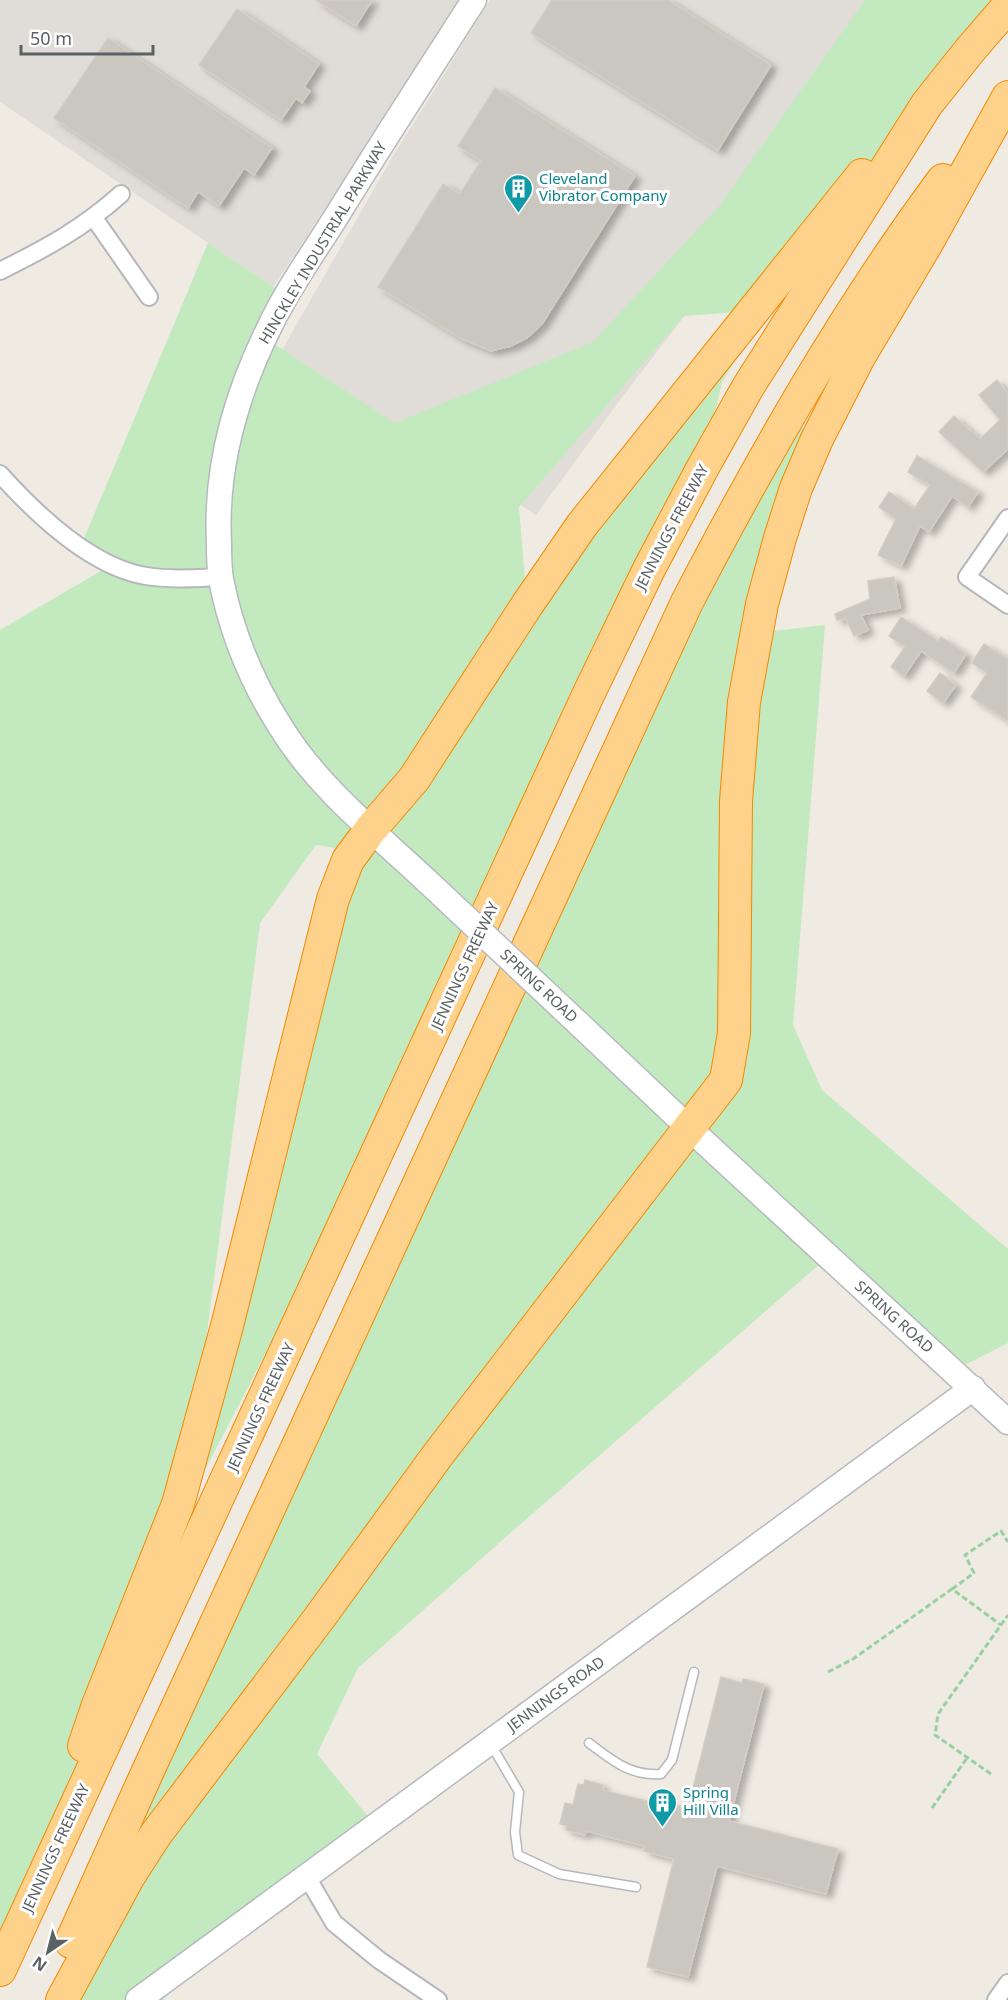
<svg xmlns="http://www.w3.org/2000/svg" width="1008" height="2000" font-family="'Noto Sans',sans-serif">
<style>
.industrial{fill:#e0ddd8}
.green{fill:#c3e9be}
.building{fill:#cac6c0;stroke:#d5ccc1;stroke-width:1.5;filter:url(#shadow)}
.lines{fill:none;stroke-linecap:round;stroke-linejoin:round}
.lane-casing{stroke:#b4b8bc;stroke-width:11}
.street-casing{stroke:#b4b8bc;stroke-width:20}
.secondary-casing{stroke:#b5babf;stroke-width:27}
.highway-casing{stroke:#f38800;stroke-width:34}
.path{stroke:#99d0a1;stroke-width:3;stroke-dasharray:6 3;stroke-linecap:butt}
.lane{stroke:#fff;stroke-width:8}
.street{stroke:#fff;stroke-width:16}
.secondary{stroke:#fff;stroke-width:24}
.highway{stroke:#ffd28b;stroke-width:32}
.secondary-bridge-casing{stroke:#b5babf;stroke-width:27;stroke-linecap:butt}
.secondary-bridge{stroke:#fff;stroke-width:24}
.labels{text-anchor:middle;stroke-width:6;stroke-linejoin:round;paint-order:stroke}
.culture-label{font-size:15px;fill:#0d838f;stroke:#fff;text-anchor:start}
.street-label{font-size:15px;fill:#5b6165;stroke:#fff}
</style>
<defs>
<filter id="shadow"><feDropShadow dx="6" dy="4" stdDeviation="3" flood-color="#0004"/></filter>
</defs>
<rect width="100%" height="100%" fill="#efebe3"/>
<g class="industrial">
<path d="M0,0H460L394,106L273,287L0,102Z"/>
<path d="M490,0H927L620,400L536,515L282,350L390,161Z"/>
</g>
<g class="green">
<path d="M865,0H1008L752,311L684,316L519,507L527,604L730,351L738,356L722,382L702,469L446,1007L206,1468L198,1470L355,851L316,845L260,923L191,1457L75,1774L0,1970V630L111,565L80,548L208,243L287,296L265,338L395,423L593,342L720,205Z"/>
<path d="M788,418L817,439L756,633L825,625L793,1025L822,1090L1008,1249V1343L953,1371L828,1257L516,1528L358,1668L317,1754L376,1826L152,1990L165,2000H62L156,1834L131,1808Z"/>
</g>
<g class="building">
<path d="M316,0H372L356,26Z"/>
<path d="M552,0H668L771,65L718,150L531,33Z"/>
<path d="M237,9L319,64L304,87L310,91L302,103L296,98L281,120L199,65Z"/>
<path d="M108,38L272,148L254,175L244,168L219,206L198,192L188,208L54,118Z"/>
<path d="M495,88L635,176L542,324L527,338L511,346L491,351L462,339L378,287L443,184L460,194L481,161L458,146Z"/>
<path d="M997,380L1008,394V449L983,472L939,432L954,416L980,439L1000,420L979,395Z"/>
<path d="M917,456L978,492L968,507L952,496L929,532L920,526L901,566L878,555L896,519L879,507L889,492L914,509L930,485L908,472Z"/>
<path d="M894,577L900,608L861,615L868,630L854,636L846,618L837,620L835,614L870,599L868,581Z"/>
<path d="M901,617L938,641L941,637L966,654L954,673L921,651L904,676L891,667L905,647L889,636Z"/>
<path d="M984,644L1008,659V721L971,697L987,673L972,663Z"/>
<path d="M940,673L956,685L943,703L927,691Z"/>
<path d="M721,1677L742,1683L743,1679L764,1684L729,1821L838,1849L826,1894L717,1866L688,1977L647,1967L674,1859L644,1851L645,1846L586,1831L585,1835L566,1830L567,1826L560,1824L565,1803L573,1805L578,1784L584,1785L585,1780L603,1785L602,1790L659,1804V1801L688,1808Z"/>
</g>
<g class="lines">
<defs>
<g id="lane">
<path d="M490,1743L519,1792L515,1832L518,1855L559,1874L636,1887"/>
<path d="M589,1743C613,1761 630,1776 661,1774L672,1760L694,1672"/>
</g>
<g id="street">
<path d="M94,218L149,297"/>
<path d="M0,271C46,248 82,229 121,194"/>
<path d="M0,474C36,514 91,567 146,576C171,580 196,578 221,577"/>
<path d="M1008,518L967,577L1008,605"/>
<path d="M307,1877L334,1923L379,1960L438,2000"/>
<path d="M996,2000L1008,1983"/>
</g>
<g id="secondary">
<path d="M428,882C377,834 317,787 280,726C252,682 231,631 221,579C219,568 219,555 219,543C215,468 236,394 270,326C288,288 314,252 336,217C381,144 428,72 474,0"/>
<path d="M578,1023L689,1128L1008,1422"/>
<path d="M138,2000L973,1388"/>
</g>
<g id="highway">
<path d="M84,1746L98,1705L178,1504L227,1326L333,899L348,860L371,829L414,779L527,605L582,525L862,175"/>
<path d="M71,1942L147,1773L687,602C763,456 845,312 943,180"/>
<path d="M0,1970L589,693L649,569L702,469L748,387L927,104L970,50L1008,6"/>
<path d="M62,2000L129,1876L156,1834L320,1617L437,1456L726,1080L734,1033L736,801L744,702L762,604L780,538L796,488L817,439L859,357L927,243L1008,97"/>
</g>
</defs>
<use href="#lane" class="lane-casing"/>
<use href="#street" class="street-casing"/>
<use href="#secondary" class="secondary-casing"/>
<use href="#highway" class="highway-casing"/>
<g class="path">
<path d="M952,1589L974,1573L965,1555L1001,1531L1008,1542"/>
<path d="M828,1672L853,1659L952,1589L1001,1625"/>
<path d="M991,1774L935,1735L938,1714L1008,1615"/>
<path d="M932,1808L967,1758"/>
</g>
<use href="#lane" class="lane"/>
<use href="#street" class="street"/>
<use href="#secondary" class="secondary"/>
<use href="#highway" class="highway"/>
<defs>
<path id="secondary-bridge" d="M428,882L578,1023"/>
</defs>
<use href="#secondary-bridge" class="secondary-bridge-casing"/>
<use href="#secondary-bridge" class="secondary-bridge"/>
</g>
<defs>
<symbol id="building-pin" viewBox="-11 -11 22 30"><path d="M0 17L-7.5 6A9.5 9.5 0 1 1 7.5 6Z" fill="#0f9aa8" stroke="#fff"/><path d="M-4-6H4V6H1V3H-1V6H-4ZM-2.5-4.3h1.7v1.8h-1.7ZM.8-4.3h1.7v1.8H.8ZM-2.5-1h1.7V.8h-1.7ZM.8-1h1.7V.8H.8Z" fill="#fff"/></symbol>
</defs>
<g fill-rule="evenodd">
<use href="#building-pin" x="502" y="172" width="33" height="45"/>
<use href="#building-pin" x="646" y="1786" width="33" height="45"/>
</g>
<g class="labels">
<g class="culture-label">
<text x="539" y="184">Cleveland<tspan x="539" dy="17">Vibrator Company</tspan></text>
<text x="683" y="1798">Spring<tspan x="683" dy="17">Hill Villa</tspan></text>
</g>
<g class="street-label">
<text transform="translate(323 243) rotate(-59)" y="5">HINCKLEY INDUSTRIAL PARKWAY</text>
<text transform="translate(672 527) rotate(-62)" y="5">JENNINGS FREEWAY</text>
<text transform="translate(465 966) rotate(-65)" y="5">JENNINGS FREEWAY</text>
<text transform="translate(539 986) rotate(43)" y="5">SPRING ROAD</text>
<text transform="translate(894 1317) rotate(42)" y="5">SPRING ROAD</text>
<text transform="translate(261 1407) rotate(-65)" y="5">JENNINGS FREEWAY</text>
<text transform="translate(556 1694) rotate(-36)" y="5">JENNINGS ROAD</text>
<text transform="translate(56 1848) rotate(-65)" y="5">JENNINGS FREEWAY</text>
</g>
</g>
<g transform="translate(48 1952) rotate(215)" stroke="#ffffff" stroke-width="4.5" paint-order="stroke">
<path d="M0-4.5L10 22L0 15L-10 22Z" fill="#5b6165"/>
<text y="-9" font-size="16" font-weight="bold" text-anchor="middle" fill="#5b6165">N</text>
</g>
<path d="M21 45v9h132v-9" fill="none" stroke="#5b6165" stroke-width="3"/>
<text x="30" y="45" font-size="18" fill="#5b6165" stroke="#ffffff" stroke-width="4.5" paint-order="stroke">50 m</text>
</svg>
